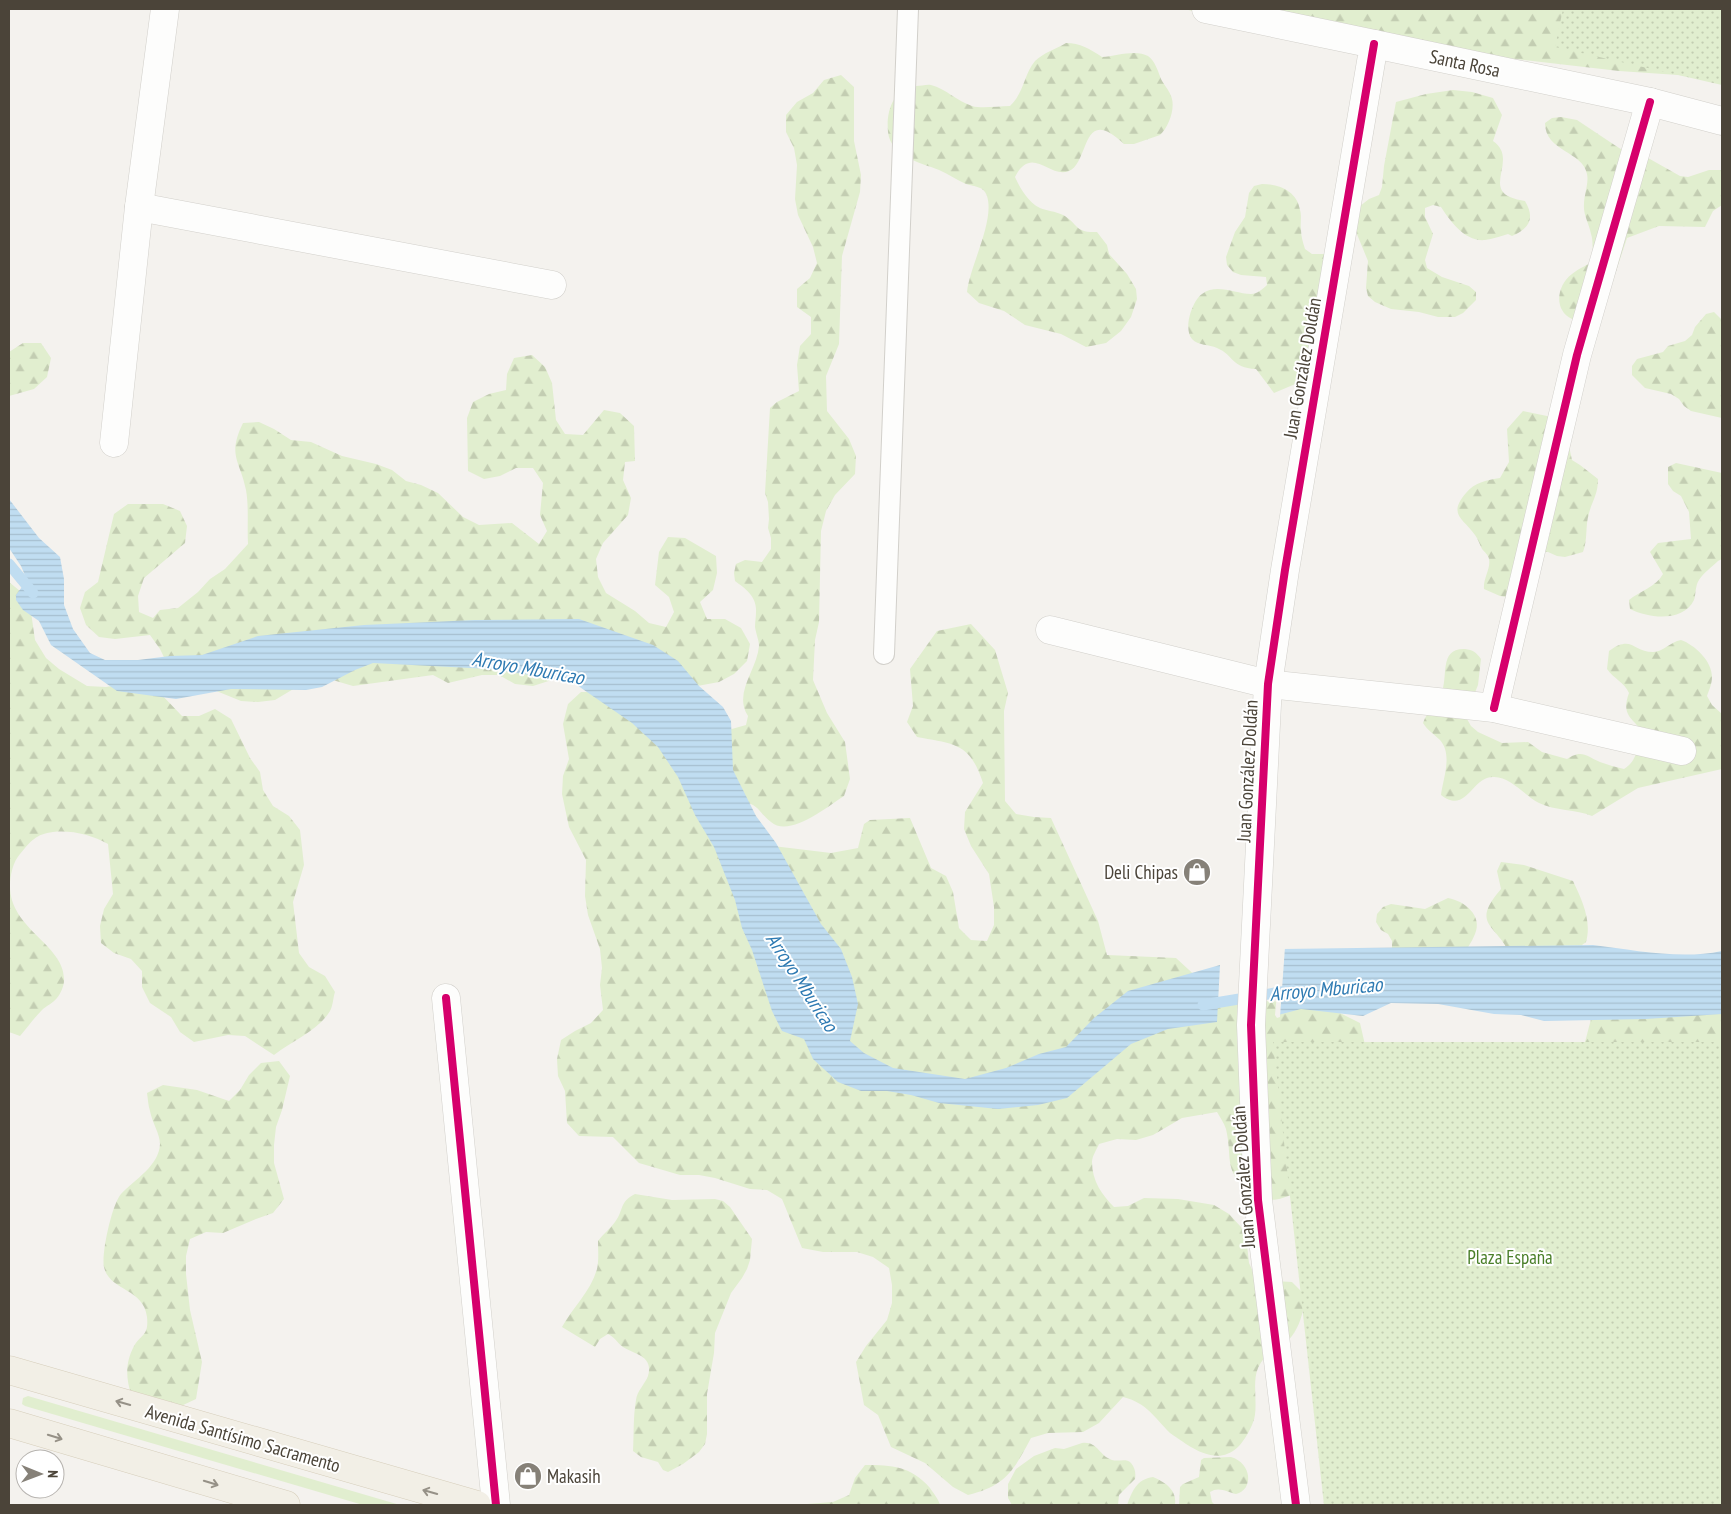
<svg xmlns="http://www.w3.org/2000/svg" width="1731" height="1514" font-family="'PT Sans Narrow',sans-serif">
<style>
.grass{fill:#e1eecf}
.forest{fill:url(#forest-firs)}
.park{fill:url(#park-dots)}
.water{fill:url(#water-rules)}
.pier{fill:#f4f2ee}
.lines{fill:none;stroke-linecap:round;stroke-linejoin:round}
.stream{stroke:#c0ddf1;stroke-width:11}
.service-casing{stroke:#d2d0cb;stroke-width:22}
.minor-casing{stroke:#d2d0cb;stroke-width:29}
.tertiary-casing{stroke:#d2d0cb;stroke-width:29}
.primary-casing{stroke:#d6cebb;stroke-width:29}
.service{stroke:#fdfdfc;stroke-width:20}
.minor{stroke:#fdfdfc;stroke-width:28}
.tertiary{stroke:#fdfdfc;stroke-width:28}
.primary{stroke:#f2efe6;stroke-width:28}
.cycleway-casing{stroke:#fff;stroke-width:11}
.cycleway{stroke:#d6006c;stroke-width:8}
.oneway{stroke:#969187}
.labels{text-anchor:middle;stroke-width:4;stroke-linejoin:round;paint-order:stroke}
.street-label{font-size:19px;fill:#4b4439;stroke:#fff}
.poi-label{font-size:19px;fill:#4b4439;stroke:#fff;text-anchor:end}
.park-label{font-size:19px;fill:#4a7f2a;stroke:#fff}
.water-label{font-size:20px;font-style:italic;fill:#2e7ab2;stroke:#fff}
</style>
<defs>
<pattern id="forest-firs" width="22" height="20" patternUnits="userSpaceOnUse" patternTransform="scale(1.25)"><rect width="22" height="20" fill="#e1eecf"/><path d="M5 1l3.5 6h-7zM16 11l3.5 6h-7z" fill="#c3cdb2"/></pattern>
<pattern id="park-dots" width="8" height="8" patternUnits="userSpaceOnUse" patternTransform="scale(1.25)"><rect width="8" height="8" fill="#e1eecf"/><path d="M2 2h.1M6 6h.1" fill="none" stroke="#c3cdb2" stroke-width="1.8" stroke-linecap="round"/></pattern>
<pattern id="water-rules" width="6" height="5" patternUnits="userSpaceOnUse" patternTransform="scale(1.25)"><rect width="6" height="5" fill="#c0ddf1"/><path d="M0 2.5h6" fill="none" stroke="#a6bfcf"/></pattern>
</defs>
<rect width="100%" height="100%" fill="#f4f2ee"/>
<path class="grass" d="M28,1396L400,1505H363L25,1406L22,1404L23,1398Z"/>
<g class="forest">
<path d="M1184,9H1722V78L1619,71L1290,33Z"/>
<path d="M1066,43C1080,43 1090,49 1102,57C1116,56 1136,49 1148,56C1155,61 1158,71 1161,79C1164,85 1169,90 1171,96C1176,107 1169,127 1160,135L1134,144H1124C1081,103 1090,162 1069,171C1049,179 1032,144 1015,177C1020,188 1028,202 1040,208C1047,211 1055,211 1063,215C1079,224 1074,233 1097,232L1107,245L1109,254L1127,274L1136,289L1137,299L1131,317L1121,331L1106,343L1086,347L1061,334L1025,325L1004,311L979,303L967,292C970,265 995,221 987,196C984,186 975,187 966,184C957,180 948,174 939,170C919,162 891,157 888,132C886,111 893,89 916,86C921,86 927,84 931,85C946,89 957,101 972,106C982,109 998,106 1010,106C1024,93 1024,74 1035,61C1043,53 1056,49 1066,43Z"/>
<path d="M841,75L854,87V141L861,175L860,192L842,256L839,344L826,376L827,411L849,439L856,456L855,474L835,495L826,511L821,531L819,622L815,640L813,680L827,713L845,742L850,779L844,796C827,807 789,838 771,822C759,813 759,804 743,802L721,732L746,725L748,716C733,693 757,670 759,646C759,640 756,634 755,627C755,622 756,617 756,612C757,597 746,589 735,581L734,573L736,564L745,560L762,562L771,549V538L768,528L769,519L768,502L765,493L770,408L777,402L799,391L797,365L800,346L811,334V317L797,307V289L810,278L817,263L813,247L798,215L795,199L797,165L794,148L786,132V115L797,102L813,93L824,80Z"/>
<path d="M1453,90L1472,92L1493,98L1502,115L1493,141C1518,158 1485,186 1510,197C1514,199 1520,200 1525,201C1535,218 1530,228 1512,236L1508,234C1501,236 1492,239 1485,240C1465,242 1450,221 1441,207L1433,205L1425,208V217L1433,234L1425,260L1427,268L1442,277L1469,286L1476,292V300L1463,313L1455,317H1438L1419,312L1391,309L1375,302L1368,296L1366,288L1368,261L1354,227L1355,210L1369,199L1379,195L1382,187L1384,166L1396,102L1426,94Z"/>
<path d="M1561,117L1577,120L1616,146L1624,151L1641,154L1680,176L1688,177L1709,170H1722V205L1713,211L1705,227L1659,226L1627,238L1599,323C1590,323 1579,323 1572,319C1553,310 1557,285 1572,274C1579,268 1588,265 1595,260C1591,250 1594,243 1591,234C1589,223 1583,215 1584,204C1584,195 1589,183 1587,174C1583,151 1545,152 1545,123L1552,118Z"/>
<path d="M1262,184C1279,184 1297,191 1300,210C1302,216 1300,223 1301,230C1301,236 1303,243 1305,249L1312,254H1331L1317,327L1310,332L1317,357L1300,382L1274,393L1256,369C1231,368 1234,355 1217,348C1209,344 1198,346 1192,339C1183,329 1192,301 1202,294C1217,283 1235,294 1251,294C1257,294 1263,289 1267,285L1266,277L1241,275L1233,272L1227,265L1226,257L1235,232L1245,217L1249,193L1254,186Z"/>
<path d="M1714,312L1722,320V418L1691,411L1684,406L1679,399L1671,394L1645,388L1632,375V366L1637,359L1663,352L1668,346L1685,341L1692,335L1695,327L1706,314Z"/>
<path d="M23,343H41L51,358L47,377L34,389L9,396V352Z"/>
<path d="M532,355L545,367L552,383L556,420L565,434L583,435L604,410L620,413L634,426L635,461L625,462L623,480L631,498L628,515L603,543L596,559L598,577L606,593L635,611L649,623L666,627L674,612L669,597L655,585L659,552L668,537L685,538L716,556L717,573L713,590L700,602L707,619H725L741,628L750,644L747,661L734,674L719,682L681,689L558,678L533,686L515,684L499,675H482L448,683L433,675L353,686L336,681L320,673L275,700L258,702L241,701L209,688L175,680L160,649L150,635L115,639L99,637L86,625L80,608L85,592L98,582L114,514L128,504H163L180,511L187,526L185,543L144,578L138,596L139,612L153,618L160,610L178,608L198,592L210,579L225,569L248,544C247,527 249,507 246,490C240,460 227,456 243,423L259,422L274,429L291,440L311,442L342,456L376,464L392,470L406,481L421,485L438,493L463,517L479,525L512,523L539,544L547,531L540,515L543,483L533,468H516L500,476L484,479L468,471L467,418L473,402L489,394L506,390L507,374L514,358Z"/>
<path d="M1523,411L1547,416L1565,428L1572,460L1580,465L1598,479C1598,494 1593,499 1589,513C1585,526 1588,539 1583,552L1565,557L1557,556L1548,552H1531L1508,597L1500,596L1484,589C1483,578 1491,569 1489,559C1488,554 1485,553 1482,549C1480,545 1478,539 1475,535C1464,519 1447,515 1466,493C1475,482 1487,480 1500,478L1509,462L1507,429Z"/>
<path d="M1676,463L1722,473V559L1718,561C1712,567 1703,573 1699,580C1695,586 1696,594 1694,600C1683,623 1648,618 1630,609L1629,600C1640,591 1656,587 1663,574L1650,552L1658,543L1691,539L1689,512L1681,496L1673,491L1668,484V467Z"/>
<path d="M9,582L20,591L30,605L35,640L46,658L59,669L87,686L106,687L124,684L158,691L182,716H199L215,709L231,719L250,758L260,772L263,790L273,806L289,816L300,830L304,865L293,902L299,953L309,967L325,976L335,992C333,998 333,1006 330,1011C319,1030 292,1041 274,1055L245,1036L228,1035L194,1042L180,1032L171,1017L150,1003L142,987V971L131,959L114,953L101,943L100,926L104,909L113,894L108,844C92,835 72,830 53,832C36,834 31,841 20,854C13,862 10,875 10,886C10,930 66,945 64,981C64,986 60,995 57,998C53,1003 46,1006 42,1010C34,1018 27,1028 20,1036L9,1032Z"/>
<path d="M971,624L995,650L1008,693L1004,711L1005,801L1016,814L1034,817L1051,818L1098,921L1107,955L1176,958L1225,1003L1259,1001L1294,1002L1328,1007L1360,1023L1368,1058L1296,1193C1279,1200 1269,1204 1253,1193C1222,1173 1233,1159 1226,1129C1224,1123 1220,1117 1217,1112L1182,1118L1153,1135L1136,1140L1117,1139L1099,1144C1097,1149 1092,1156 1092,1162C1092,1181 1102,1195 1114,1207L1128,1206L1144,1198L1178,1199L1214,1205L1229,1214L1241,1227L1247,1245L1249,1263L1257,1280L1292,1282L1305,1295C1304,1314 1298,1334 1282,1346C1271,1355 1265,1353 1258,1368C1251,1384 1260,1409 1252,1425C1237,1459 1217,1464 1186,1444C1181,1440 1175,1437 1170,1433C1154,1417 1147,1403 1123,1397L1099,1423L1083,1432L1048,1433L1031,1438C1014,1470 1006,1486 968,1495L953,1487L925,1463L891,1447L878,1415L864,1405L856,1362L866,1346L887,1320L892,1303V1285L889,1268L873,1257L857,1252H823L802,1248L782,1199L767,1190L750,1189L715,1178L699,1175H680L639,1163L613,1137L579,1136L567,1123L565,1091L558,1076L557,1059L561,1040L575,1031L591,1023L603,1010L600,985L602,968L600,949L588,915L585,896L586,860L569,827L562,794L563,776L569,759L563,724L568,704L581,692H598L773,846L831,853L858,848L864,824L870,820L910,818L931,868L946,876L953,892L959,928L971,940L987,941L994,925V907L989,874L971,846L964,829L965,812L983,783C970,743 955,744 917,737L907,722L913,706L910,669L937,631Z"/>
<path d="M1681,640C1695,645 1712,661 1712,677C1712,684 1709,690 1707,696L1712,705L1722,714V769L1638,788L1592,816C1576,809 1555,811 1539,803C1525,796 1510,776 1493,777C1471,777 1467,815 1441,795C1443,778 1453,755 1440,740C1434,734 1428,731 1423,723C1427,711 1437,705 1441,694C1449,677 1438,648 1465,649C1473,650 1476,652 1481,659L1478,685L1468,710L1467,719L1471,726L1478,732L1502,743L1528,742L1542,752L1567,759C1582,749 1586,756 1600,762C1608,765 1616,767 1624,769C1631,764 1633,761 1636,754C1638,749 1641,744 1642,739C1643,719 1618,722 1629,693C1624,682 1614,679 1607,669L1609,651C1632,634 1633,652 1653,652C1663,652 1670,642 1681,640Z"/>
<path d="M1501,862L1524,865L1573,881C1582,900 1592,921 1586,942L1582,945L1588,970L1510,955C1498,924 1469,926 1501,889L1497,871Z"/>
<path d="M1448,898C1465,901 1483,916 1475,934C1472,942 1466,950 1461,958L1392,959V941L1388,934L1381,930L1376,922L1377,914L1383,907L1391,904L1425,909Z"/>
<path d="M1722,955V1104L1584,1046L1602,977Z"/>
<path d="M279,1061L290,1076L282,1110L276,1127L274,1145V1163L284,1199L273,1213L256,1219L223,1233L206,1232L190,1239L186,1256V1274L190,1310L202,1362L196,1399L181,1406L131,1394C126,1378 125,1363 134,1346C141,1334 149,1336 147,1317C144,1288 109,1291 104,1267C101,1254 112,1204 121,1194C135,1179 159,1166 160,1144C160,1134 152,1122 150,1111C148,1105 148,1099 147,1093L163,1085L197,1090L229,1101L240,1090L249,1075L261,1063Z"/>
<path d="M635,1194L672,1200L715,1199L723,1201L730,1207L752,1239L750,1260L747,1269L742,1278L731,1293L715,1333L714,1353L707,1394V1434L705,1444L699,1452L683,1464L668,1472L663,1470L658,1462L641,1457L633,1451C634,1435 633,1417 636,1400C637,1391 645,1384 648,1376C654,1355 633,1354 623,1347C616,1342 617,1339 608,1334L600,1339L595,1347L562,1327C573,1307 591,1291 597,1269C599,1260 598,1249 598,1241C603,1234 610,1229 615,1222C624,1210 619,1202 635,1194Z"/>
<path d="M1082,1443C1098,1441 1099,1456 1112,1460C1119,1462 1126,1458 1131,1463C1135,1468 1136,1473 1135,1479L1119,1495L1118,1505H1012L1008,1498V1484L1016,1469L1034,1456L1055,1448L1064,1449Z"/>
<path d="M1231,1457C1252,1463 1254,1490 1236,1494C1227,1492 1219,1486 1210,1492L1212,1502L1215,1505H1179L1180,1487L1183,1484L1199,1477L1201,1460L1204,1458Z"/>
<path d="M865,1465C892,1465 911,1466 930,1488C934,1494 938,1498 940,1505H794L833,1502L849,1495L855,1478Z"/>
<path d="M1153,1477C1165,1482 1177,1490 1175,1505H1127C1132,1491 1137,1479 1153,1477Z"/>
</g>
<g class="park">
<path d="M1563,9H1722V85L1555,47Z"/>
<path d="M1273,1042H1722V1505H1324Z"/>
</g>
<g class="water">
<path d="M9,499L39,538L60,557L64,579V605L73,629L90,653L105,660H138L170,656L202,655L258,636L364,625L475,620L579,619L653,645L678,661L699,686L723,707L731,721L733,770L756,816L776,843L821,924L841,949L852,977L858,1004L850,1041L864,1053L893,1068L965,1079L1006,1068L1039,1054L1066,1047L1094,1018L1128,991L1220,965L1217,1022L1168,1029L1131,1044L1067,1098L1038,1105L998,1109L939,1103L911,1095L887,1091H861L838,1082L813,1059L804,1039L782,1031L772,1011L752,950L742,928L735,900L714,847L695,815L678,777L658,747L632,723L571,681L490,669L373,663L355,670L322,687L306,690L231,689L176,699L117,691L51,645L39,621L23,610L16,600V595L27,580L21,566L9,548Z"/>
<path d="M1593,945C1635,950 1680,960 1722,951V1014L1646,1019L1544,1021L1521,1015L1494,1014L1438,1004L1391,1003L1363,1016L1301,1009L1278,1015L1282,949Z"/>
</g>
<path class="pier" d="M1281,947H1285L1280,1017L1277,1018L1275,1015Z"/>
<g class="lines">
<g class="stream">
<path d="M9,564L33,593"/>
<path d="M1203,1005L1293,990"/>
</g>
<defs>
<path id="service" d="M884,654L908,9"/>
<g id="minor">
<path d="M1374,44L1650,102L1722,121"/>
<path d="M139,207L552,285"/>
<path d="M114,443L139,207L165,9"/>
<path d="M1050,630L1268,684L1494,708L1682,751"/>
<path d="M1494,708L1577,355L1650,102"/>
<path d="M446,998L496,1505"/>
</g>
<path id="tertiary" d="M1206,9L1374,44L1285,570L1268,684L1251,1025L1258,1200L1296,1505"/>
<g id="primary">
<path d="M9,1370L477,1505"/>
<path d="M9,1423L286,1505"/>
</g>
</defs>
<use href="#service" class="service-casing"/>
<use href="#minor" class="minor-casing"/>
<use href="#tertiary" class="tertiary-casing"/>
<use href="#primary" class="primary-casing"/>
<use href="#service" class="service"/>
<use href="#minor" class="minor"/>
<use href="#tertiary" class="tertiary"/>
<use href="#primary" class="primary"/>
<defs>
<g id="cycleway">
<path d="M1494,708L1577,355L1650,102"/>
<path d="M446,998L496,1505"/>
<path d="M1296,1505L1258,1200L1251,1025L1268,684L1285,570L1374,44"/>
</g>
</defs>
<use href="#cycleway" class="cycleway-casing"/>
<use href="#cycleway" class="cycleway"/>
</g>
<defs><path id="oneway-shaft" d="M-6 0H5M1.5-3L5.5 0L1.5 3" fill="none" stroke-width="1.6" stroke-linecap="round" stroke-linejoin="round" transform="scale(1.25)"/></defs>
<g class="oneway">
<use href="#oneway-shaft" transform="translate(123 1403) rotate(-164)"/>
<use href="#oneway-shaft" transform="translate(55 1437) rotate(17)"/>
<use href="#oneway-shaft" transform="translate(211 1483) rotate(17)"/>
<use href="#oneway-shaft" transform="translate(430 1492) rotate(-164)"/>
</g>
<defs>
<symbol id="shop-disc" viewBox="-11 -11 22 22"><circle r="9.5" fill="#868178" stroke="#fff"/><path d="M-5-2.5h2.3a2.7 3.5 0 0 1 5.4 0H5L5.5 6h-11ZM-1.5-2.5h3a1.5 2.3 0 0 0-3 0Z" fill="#fff"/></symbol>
</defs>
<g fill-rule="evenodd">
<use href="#shop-disc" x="1181" y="856" width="32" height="32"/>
<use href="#shop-disc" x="512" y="1460" width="32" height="32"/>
</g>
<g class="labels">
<g class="street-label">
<text transform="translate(1465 63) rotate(12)" y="7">Santa Rosa</text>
<text transform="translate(1302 368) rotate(-80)" y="7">Juan González Doldán</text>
<text transform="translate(1247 771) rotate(-87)" y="7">Juan González Doldán</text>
<text transform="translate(1243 1177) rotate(-94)" y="7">Juan González Doldán</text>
<text transform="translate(243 1438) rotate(16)" y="7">Avenida Santísimo Sacramento</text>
</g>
<g class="poi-label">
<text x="1178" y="879">Deli Chipas</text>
<text x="547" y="1483" text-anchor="start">Makasih</text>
</g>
<g class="park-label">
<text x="1510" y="1264">Plaza España</text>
</g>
<g class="water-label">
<text transform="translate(528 668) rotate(10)" y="7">Arroyo Mburicao</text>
<text transform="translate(802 982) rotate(57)" y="7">Arroyo Mburicao</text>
<text transform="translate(1326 989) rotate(-5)" y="7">Arroyo Mburicao</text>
</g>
</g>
<rect width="1731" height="1514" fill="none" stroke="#4b4439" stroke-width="20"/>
<g transform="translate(40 1474) rotate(91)"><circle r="24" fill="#ffffff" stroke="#b7b4b0"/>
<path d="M0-4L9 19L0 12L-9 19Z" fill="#868178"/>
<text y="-8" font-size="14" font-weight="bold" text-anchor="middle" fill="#4b4439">N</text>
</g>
</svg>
